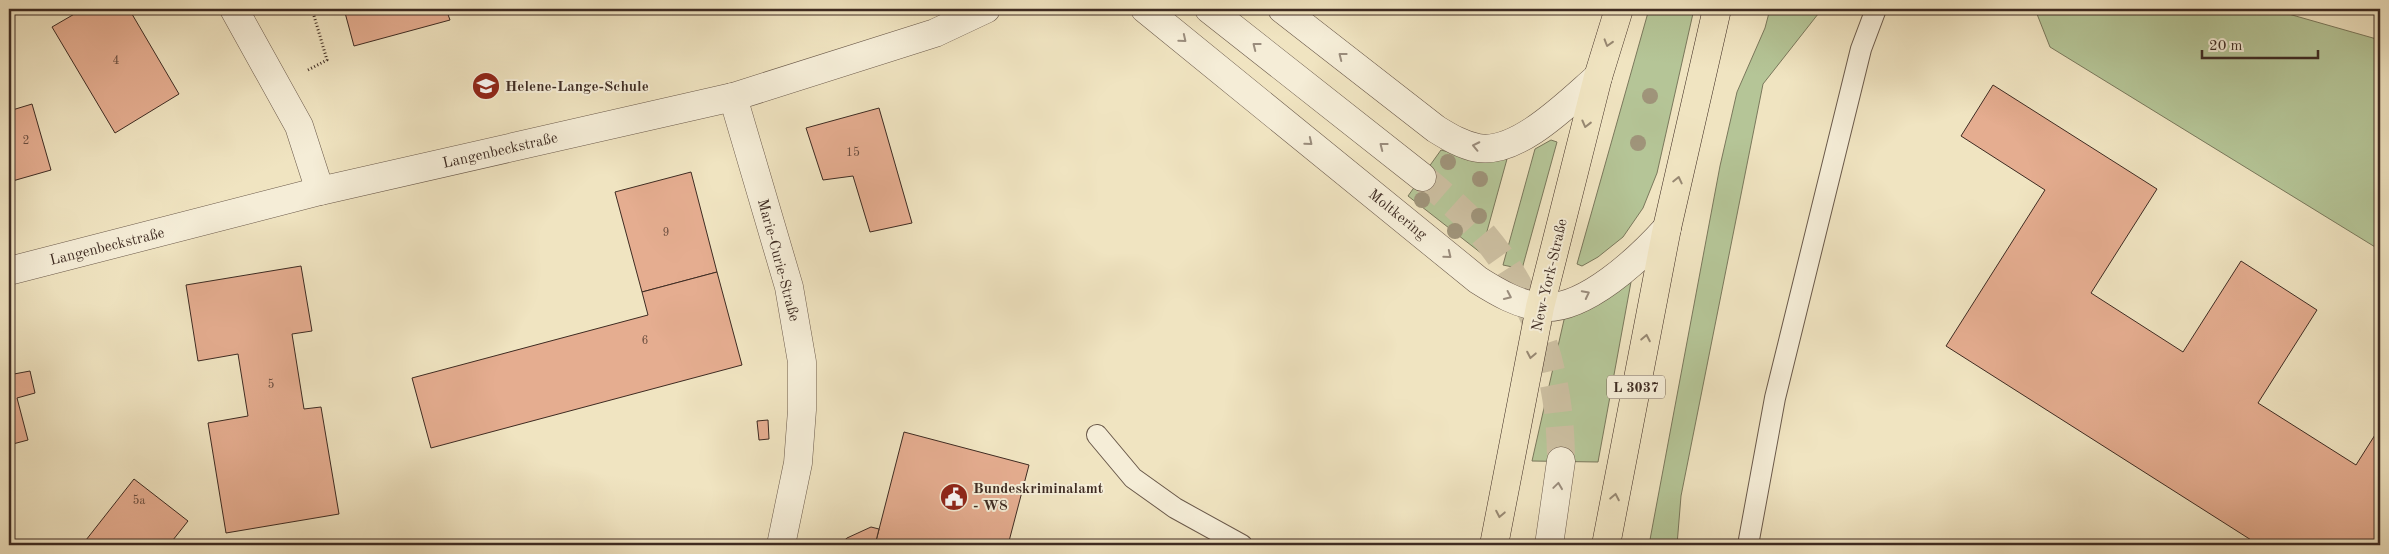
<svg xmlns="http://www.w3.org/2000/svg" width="2389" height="554" font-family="'Old Standard TT',serif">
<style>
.green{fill:#b5c597;stroke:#7a785c}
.building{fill:#e5ad90;stroke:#3e2b22}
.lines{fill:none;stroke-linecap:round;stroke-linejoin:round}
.tertiary-tunnel{stroke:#ccbfa1;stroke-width:28;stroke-dasharray:28 14;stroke-linecap:butt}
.service-casing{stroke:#6a594a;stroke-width:22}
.minor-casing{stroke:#6a594a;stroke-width:29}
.tertiary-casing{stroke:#6a594a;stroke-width:29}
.primary-casing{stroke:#3e2b22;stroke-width:29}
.path{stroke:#3e2b22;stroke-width:3;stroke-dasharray:1 2.5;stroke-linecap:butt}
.service{stroke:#f5edd7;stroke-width:20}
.minor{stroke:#f5edd7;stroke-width:28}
.tertiary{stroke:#f5edd7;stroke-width:28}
.primary{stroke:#f0e4c1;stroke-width:28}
.tree{fill:#9f947a}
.oneway{stroke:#9a8c7c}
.oneway2{stroke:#978872}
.labels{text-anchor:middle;stroke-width:4;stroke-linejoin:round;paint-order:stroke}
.number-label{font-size:12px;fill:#684c3e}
.shield{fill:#f5edd7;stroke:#756558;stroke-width:1}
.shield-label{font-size:14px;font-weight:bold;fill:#3e2b22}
.poi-label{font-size:15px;font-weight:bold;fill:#3e2b22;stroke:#f5edd7;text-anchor:start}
.street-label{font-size:15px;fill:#3e2b22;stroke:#f5edd7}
</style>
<rect width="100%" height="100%" fill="#f0e4c1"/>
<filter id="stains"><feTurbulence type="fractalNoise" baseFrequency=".004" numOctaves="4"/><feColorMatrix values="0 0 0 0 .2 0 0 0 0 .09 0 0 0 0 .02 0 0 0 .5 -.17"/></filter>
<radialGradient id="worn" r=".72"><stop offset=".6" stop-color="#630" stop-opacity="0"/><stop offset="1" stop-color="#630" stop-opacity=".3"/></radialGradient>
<g class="green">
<path d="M1649,9H1694L1657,173L1643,208L1623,237L1598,257L1582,266L1577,264Z"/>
<path d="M1770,9H1822L1763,84L1681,496L1677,545H1649L1720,166L1737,92L1765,28Z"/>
<path d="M2035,9H2271L2380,40V250L2050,47Z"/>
<path d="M1551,140L1557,142L1522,269L1503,265L1535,149Z"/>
<path d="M1441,150C1463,156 1485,161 1507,159L1481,253L1408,196Z"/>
<path d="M1631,282L1598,462L1532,461L1566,311L1619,290Z"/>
</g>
<g class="building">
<path d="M83,9H129L179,94L115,133L52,27Z"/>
<path d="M344,9H446L450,20L354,46Z"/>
<path d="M1993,85L2157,189L2091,293L2183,352L2241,261L2317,310L2258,403L2356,465L2380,427V545H2259L1946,346L2045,190L1961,136Z"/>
<path d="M32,104L51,170L9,182V111Z"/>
<path d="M879,108L912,223L870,232L853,176L823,180L806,128Z"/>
<path d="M691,172L717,272L642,292L615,192Z"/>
<path d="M301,266L312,331L292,334L304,409L321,407L339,514L226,533L208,423L248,416L238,354L198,361L186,285Z"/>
<path d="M717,272L742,365L431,448L412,378L648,315L642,292Z"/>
<path d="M9,355L14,374L30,371L35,393L17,398L28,440L9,445Z"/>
<path d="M768,420L769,439L759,440L757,421Z"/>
<path d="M904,432L1029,465L1008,545H875Z"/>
<path d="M134,479L188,521L169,545H93L86,540Z"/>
<path d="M871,527L879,529L875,545H839L847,538Z"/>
</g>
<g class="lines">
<path class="tertiary-tunnel" d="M1422,177C1442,194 1463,211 1480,231C1537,296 1561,377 1561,461"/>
<defs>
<g id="service">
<path d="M1097,435L1133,478L1175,508L1242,545"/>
<path d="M1748,545L1775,398L1861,49L1876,9"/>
</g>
<g id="minor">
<path d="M234,9L299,126L320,191"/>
<path d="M733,97L789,287L802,362V410L798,463L781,545"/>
<path d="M9,271L320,191L733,97L935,33L986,9"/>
</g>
<g id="tertiary">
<path d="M1145,9L1478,280C1497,292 1519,305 1541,307C1584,312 1641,257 1667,228"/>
<path d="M1209,9L1422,177"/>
<path d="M1282,9L1436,129C1449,137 1462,145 1478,148C1518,155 1570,101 1598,77"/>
<path d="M1549,545L1561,461"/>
</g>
<g id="primary">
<path d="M1494,545L1540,307L1598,77L1619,9"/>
<path d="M1606,545L1667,228L1717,9"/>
</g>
</defs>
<use href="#service" class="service-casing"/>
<use href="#minor" class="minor-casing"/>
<use href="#tertiary" class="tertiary-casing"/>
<use href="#primary" class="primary-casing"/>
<path class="path" d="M308,70L327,60L312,9"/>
<use href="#service" class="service"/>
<use href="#minor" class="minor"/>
<use href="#tertiary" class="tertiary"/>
<use href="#primary" class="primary"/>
</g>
<g class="tree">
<circle cx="1650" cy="96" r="8"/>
<circle cx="1638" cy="143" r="8"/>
<circle cx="1448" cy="162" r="8"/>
<circle cx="1480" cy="179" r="8"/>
<circle cx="1422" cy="200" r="8"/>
<circle cx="1479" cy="216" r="8"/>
<circle cx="1455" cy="231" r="8"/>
</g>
<defs><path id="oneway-chevron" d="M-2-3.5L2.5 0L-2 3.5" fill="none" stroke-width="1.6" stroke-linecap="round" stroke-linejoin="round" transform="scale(1.25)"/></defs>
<g class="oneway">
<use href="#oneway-chevron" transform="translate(1183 39) rotate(39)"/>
<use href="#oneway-chevron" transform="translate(1256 46) rotate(-142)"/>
<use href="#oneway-chevron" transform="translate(1342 56) rotate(-142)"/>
<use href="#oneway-chevron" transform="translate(1309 142) rotate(39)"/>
<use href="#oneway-chevron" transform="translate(1383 146) rotate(-142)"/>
<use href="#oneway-chevron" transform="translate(1476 146) rotate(-168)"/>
<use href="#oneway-chevron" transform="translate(1448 255) rotate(39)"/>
<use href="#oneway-chevron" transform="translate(1586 294) rotate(-27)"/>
<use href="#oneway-chevron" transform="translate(1508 296) rotate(25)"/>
<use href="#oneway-chevron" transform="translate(1558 486) rotate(-82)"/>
</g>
<g class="oneway2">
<use href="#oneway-chevron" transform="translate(1608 43) rotate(107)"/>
<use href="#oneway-chevron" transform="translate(1586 124) rotate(104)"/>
<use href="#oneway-chevron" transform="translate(1678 180) rotate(-77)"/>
<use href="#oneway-chevron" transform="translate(1646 338) rotate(-79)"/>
<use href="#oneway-chevron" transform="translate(1531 355) rotate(101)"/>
<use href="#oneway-chevron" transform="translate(1615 497) rotate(-79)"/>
<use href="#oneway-chevron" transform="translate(1500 514) rotate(101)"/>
</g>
<defs>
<symbol id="school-disc" viewBox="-11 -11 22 22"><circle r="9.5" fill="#8f2418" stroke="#f5edd7"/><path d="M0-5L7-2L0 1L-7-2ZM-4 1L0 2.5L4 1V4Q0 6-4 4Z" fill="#fff"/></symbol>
<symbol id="civic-disc" viewBox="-11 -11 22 22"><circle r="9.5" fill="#8f2418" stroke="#f5edd7"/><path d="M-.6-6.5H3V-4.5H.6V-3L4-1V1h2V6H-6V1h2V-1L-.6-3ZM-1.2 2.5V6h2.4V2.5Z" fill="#fff"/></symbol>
</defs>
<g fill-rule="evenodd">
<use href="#school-disc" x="470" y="70" width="32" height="32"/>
<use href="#civic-disc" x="938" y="481" width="32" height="32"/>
</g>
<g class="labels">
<g class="number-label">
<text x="116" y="64">4</text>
<text x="26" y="144">2</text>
<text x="853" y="156">15</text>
<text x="666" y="236">9</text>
<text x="645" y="344">6</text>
<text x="271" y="388">5</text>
<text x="139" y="504">5a</text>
</g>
<rect class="shield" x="1607" y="375.5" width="58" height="23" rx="4"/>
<g class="shield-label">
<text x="1636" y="392">L 3037</text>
</g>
<g class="poi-label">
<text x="505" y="91">Helene-Lange-Schule</text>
<text x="973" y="493">Bundeskriminalamt<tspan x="973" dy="17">- W8</tspan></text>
</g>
<g class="street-label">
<text transform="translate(500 150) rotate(-13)" y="5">Langenbeckstraße</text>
<text transform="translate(1398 214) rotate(39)" y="5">Moltkering</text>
<text transform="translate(107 246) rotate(-14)" y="5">Langenbeckstraße</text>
<text transform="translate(779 260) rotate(75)" y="5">Marie-Curie-Straße</text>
<text transform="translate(1549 275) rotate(-77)" y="5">New-York-Straße</text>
</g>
</g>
<rect width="2389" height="554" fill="none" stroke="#f0e4c1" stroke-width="30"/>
<rect x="10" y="10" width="2369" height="534" fill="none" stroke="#3e2b22" stroke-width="2.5"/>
<rect x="15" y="15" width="2359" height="524" fill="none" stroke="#3e2b22"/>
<path d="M2202 50v8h116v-8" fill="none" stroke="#3e2b22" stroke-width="2.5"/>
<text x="2209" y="50" font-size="15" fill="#3e2b22" stroke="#f5edd7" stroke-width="4" paint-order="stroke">20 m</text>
<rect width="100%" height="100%" filter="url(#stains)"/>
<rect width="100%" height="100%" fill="url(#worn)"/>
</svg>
